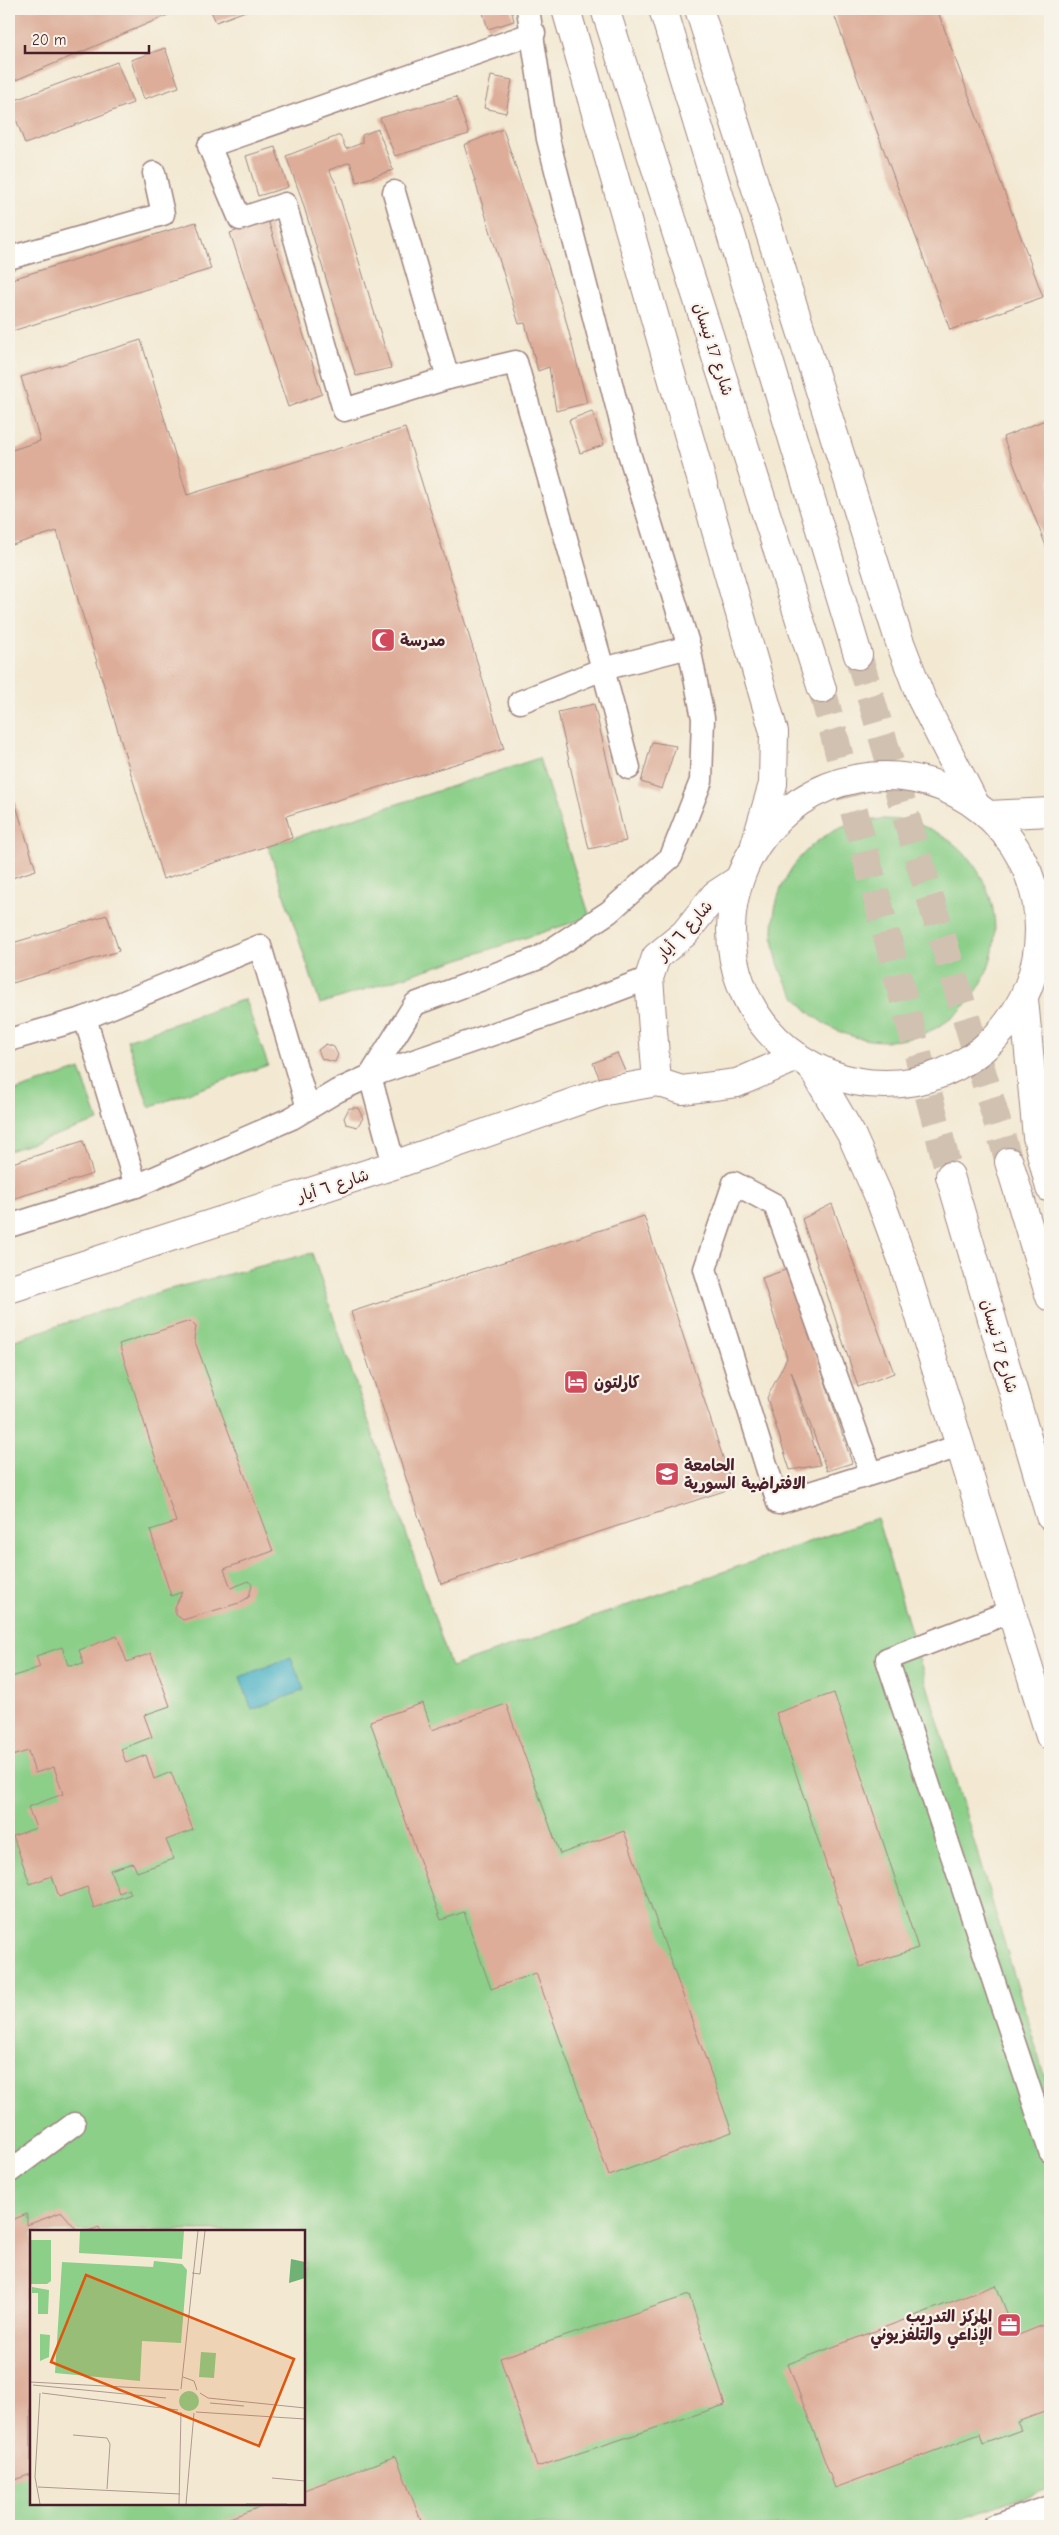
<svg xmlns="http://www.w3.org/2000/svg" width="1059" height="2535" font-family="'Comic Neue','Playpen Sans Arabic',sans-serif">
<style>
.green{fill:#8bcf89;stroke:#6a775a;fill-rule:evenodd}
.water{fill:#48b2c6;stroke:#496878}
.building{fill:#ddad99}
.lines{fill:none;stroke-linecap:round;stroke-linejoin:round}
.primary-tunnel{stroke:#d1c1b1;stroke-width:28;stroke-dasharray:28 14;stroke-linecap:butt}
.service-casing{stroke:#9e847f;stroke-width:25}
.secondary-casing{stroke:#9e847f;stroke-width:30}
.primary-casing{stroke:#9e847f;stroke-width:30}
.service{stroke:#fff;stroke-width:22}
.secondary{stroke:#fff;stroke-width:28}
.primary{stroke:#fff;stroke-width:28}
.labels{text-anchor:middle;stroke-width:4.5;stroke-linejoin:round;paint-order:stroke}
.street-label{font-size:16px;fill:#4a1f2b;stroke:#f7f3e8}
.poi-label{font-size:16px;font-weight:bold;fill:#4a1f2b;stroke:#f7f3e8;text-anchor:start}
.inset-road{fill:none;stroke:#af9890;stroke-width:1}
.view{fill:#e0560e;fill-opacity:0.15;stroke:#e0560e;stroke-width:2.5}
.inset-edge{fill:none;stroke:#4a1f2b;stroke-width:2.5}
</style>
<rect width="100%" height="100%" fill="#f7f3e8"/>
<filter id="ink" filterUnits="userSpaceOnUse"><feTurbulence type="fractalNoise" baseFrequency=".02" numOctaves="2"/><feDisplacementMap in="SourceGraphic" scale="10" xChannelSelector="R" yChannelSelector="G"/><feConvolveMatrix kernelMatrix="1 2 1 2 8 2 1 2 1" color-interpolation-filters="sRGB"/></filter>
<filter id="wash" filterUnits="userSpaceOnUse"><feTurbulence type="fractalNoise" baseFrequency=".0096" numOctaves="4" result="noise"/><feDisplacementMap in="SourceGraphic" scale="20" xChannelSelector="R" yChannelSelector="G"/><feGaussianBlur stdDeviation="1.12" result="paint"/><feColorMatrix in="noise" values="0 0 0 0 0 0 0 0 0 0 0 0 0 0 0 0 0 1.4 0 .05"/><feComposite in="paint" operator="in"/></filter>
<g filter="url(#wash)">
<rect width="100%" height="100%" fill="#f3e9d3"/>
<g class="green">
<path d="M539,758L590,917L320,1004L268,846Z"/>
<circle cx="884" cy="930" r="111"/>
<path d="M245,999L268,1065L149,1107L127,1040Z"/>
<path d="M80,1069L98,1121L9,1151V1093Z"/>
<path d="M312,1253L451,1667L877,1518L1050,2095V2488L941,2526H9V1342L162,1291ZM31,2231H304V2504H31Z"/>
</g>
<path class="water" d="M291,1657L304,1690L252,1710L240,1677Z"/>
<g id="blocks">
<g class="building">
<path d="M9,9H176L177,11L9,83Z"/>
<path d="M210,9H251L216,22Z"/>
<path d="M482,9H511L514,21L488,29Z"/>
<path d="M832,9H937L1043,297L950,330Z"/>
<path d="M165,48L179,87L144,99L131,60Z"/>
<path d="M117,62L133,103L25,144L10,102Z"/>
<path d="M491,76L512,80L506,113L484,108Z"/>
<path d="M456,97L469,134L395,156L380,118Z"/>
<path d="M378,129L393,170L357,182L350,162L329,170L335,182L391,368L356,376L300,194L286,156L340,135L346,149L362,143V135Z"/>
<path d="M503,129L564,313L587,403L556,411L549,367L538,371L525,323L519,324L464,145Z"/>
<path d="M9,138L14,147L9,157Z"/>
<path d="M275,147L288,187L258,196L246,156Z"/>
<path d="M268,220L322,394L288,407L230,233Z"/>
<path d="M196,222L211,269L9,332V280Z"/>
<path d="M141,340L187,495L405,428L504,749L286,816L292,838L163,879L57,531L9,546V451L40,441L21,377Z"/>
<path d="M592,411L604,445L580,453L569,420Z"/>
<path d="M1050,418V556L1003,437Z"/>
<path d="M594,704L626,841L589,849L558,712Z"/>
<path d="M652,742L676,746L662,789L641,782Z"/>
<path d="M9,783L36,870L9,879Z"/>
<path d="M107,915L119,951L9,984V944Z"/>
<path d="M326,1044L334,1047L338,1055L335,1062L322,1059L318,1050Z"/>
<path d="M617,1053L626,1073L602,1084L593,1063Z"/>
<path d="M349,1108H358L363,1118L357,1127L346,1124L344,1118Z"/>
<path d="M83,1141L93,1174L9,1200V1164Z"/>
<path d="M832,1204L894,1373L858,1387L802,1219Z"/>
<path d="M644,1216L733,1488L441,1584L351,1312Z"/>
<path d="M788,1269L852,1463L827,1471L791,1371L820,1465L790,1470L767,1398L787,1358L762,1278Z"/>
<path d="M190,1321L196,1327L194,1339L273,1551L224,1569L231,1588L249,1581L252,1585L249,1597L239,1603L183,1620L175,1614V1607L182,1592L171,1596L150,1530L176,1522L119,1344Z"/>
<path d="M117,1636L127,1662L151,1653L170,1706L144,1715L152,1737L121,1749L126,1763L146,1755L154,1779L171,1772L193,1830L166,1840L174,1859L137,1872L133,1863L110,1870L119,1893L129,1889L131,1894L94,1908L87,1887L59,1897L52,1876L30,1884L13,1836L36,1828L28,1807L63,1794L54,1767L35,1773L28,1751L9,1757V1678L40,1667L36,1656L62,1647L68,1665L84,1664L79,1650Z"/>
<path d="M834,1693L918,1948L860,1967L776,1713Z"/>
<path d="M423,1703L432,1730L506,1704L560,1854L624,1831L732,2132L609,2176L536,1973L491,1989L464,1912L441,1920L370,1721Z"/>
<path d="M62,2212L78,2231H31V2474L9,2482V2221L27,2214V2225Z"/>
<path d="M99,2227L101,2231H88Z"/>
<path d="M996,2285L1016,2336L1046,2324L1050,2335V2410L1017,2422L1021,2430L983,2444L980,2434L835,2488L788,2364Z"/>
<path d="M689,2295L725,2405L537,2467L500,2358Z"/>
<path d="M396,2456L423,2526H208L268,2504H304V2490Z"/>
</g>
</g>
</g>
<g filter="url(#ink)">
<use href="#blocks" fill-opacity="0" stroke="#9e847f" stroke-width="1"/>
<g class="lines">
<g class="primary-tunnel">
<path d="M858,655L1009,1162"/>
<path d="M822,689L950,1176"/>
</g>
<defs>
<g id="service">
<path d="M394,192L448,378L516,362L603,669L689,647"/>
<path d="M9,258L163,214L154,173"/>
<path d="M448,378L344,410L285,204L240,219L209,146L534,33"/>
<path d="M520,702L603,669L629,768"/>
<path d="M85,1018L260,946L308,1108"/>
<path d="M9,1040L85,1018L136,1186"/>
<path d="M394,1165L370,1076L415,1004L539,958L609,912L671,857L701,781L703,718L689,647L629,453L548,139L528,9"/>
<path d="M9,1226L136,1186L292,1118L337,1091L370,1076L578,1005L649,978"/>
<path d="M871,1473L775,1205L734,1183L705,1269L778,1503L960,1446"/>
<path d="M1012,1611L887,1659L1050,2151"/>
<path d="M9,2172L74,2124"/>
<path d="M994,2526L1050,2507"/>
</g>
<g id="secondary">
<circle cx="885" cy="930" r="154"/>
<path d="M989,815L1050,812"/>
<path d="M657,1082L649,978L656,957L685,933L715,895L738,880"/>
<path d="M9,1289L394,1165L606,1091L657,1082L682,1090L737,1083L797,1057"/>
</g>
<g id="primary">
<path d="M566,9L774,732L773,784L755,845"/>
<path d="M605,9L822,689"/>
<path d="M663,9L858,655"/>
<path d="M699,9L899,640L922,700L975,804"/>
<path d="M1024,999L1037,1137L1050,1188"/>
<path d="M813,1069L851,1134L879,1197L903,1262L1050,1736"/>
<path d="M1009,1162L1050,1297"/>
<path d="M950,1176L1050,1516"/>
</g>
</defs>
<use href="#service" class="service-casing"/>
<use href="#secondary" class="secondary-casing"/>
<use href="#primary" class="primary-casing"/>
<use href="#service" class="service"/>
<use href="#secondary" class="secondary"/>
<use href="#primary" class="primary"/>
</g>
</g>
<defs>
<symbol id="mosque-square" viewBox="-11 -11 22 22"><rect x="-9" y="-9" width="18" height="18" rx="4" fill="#d1495b" stroke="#f7f3e8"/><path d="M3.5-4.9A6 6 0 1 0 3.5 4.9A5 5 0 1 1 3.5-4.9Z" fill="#fff"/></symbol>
<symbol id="hotel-square" viewBox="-11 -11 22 22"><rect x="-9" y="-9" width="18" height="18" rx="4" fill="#d1495b" stroke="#f7f3e8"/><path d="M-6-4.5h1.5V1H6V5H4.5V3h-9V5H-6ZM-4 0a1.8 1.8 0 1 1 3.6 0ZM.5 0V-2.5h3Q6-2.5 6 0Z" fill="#fff"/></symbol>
<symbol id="university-square" viewBox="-11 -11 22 22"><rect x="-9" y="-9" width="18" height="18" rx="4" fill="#d1495b" stroke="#f7f3e8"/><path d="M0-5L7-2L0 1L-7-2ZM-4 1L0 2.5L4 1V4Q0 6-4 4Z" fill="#fff"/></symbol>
<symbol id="office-square" viewBox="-11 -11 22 22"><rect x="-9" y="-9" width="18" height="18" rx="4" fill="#d1495b" stroke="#f7f3e8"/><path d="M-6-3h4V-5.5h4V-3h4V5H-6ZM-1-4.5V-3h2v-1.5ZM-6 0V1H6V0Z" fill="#fff"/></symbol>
</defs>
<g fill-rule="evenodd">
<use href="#mosque-square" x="369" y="626" width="28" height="28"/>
<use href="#hotel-square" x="562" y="1368" width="28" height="28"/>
<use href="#university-square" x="653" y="1460" width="28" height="28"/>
<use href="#office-square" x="995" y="2311" width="28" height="28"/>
</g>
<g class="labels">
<g class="street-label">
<text transform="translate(714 349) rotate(72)" y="6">شارع 17 نيسان</text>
<text transform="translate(684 930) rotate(-48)" y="6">شارع ٦ أيار</text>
<text transform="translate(333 1185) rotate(-18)" y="6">شارع ٦ أيار</text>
<text transform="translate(1000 1346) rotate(74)" y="6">شارع 17 نيسان</text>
</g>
<g class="poi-label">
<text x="400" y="646">مدرسة</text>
<text x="594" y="1388">كارلتون</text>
<text x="684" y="1471">الحامعة<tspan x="684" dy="18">الافتراضية السورية</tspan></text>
<text x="992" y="2322" text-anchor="end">المركز التدريب<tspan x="992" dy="18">الإذاعي والتلفزيوني</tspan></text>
</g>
</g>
<g transform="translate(30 2230)">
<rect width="275" height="275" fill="#f3e9d3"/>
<path d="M50,1H154L152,29L49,23ZM0,2L1,10H21V51L17,54H0ZM124,31L152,34L157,40L151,113L112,111L110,151L25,143L32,32L123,37ZM2,57L19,60L18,84H8V63H2ZM10,104L20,105L19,127L10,131ZM171,122L186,123L184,148L169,147ZM149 171a10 10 0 1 1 20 0a10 10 0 1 1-20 0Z" fill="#8bcf89"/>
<path d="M261,29L275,32V48L259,53Z" fill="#70b275"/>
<path class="inset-road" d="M162,43L170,44L175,1M153,147L164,151L167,160M0,152L149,160M3,155L136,168M151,159L168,1M12,163L148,180M170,163L178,168L275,178M180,173L214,176M166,182L275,189M43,205L77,208L80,214L77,259M242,248L275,251M8,257L150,264M10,274L5,247L10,163M149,274L151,182M156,274L164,183M216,274H257"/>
<path class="view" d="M56,45L264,129L229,216L21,132Z"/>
<rect width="275" height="275" class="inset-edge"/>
</g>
<rect width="1059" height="2535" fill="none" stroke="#f7f3e8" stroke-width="30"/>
<path d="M25 45v8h124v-8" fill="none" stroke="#4a1f2b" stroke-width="2.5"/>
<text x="32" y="45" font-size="15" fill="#4a1f2b" stroke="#f7f3e8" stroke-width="4" paint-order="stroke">20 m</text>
</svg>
